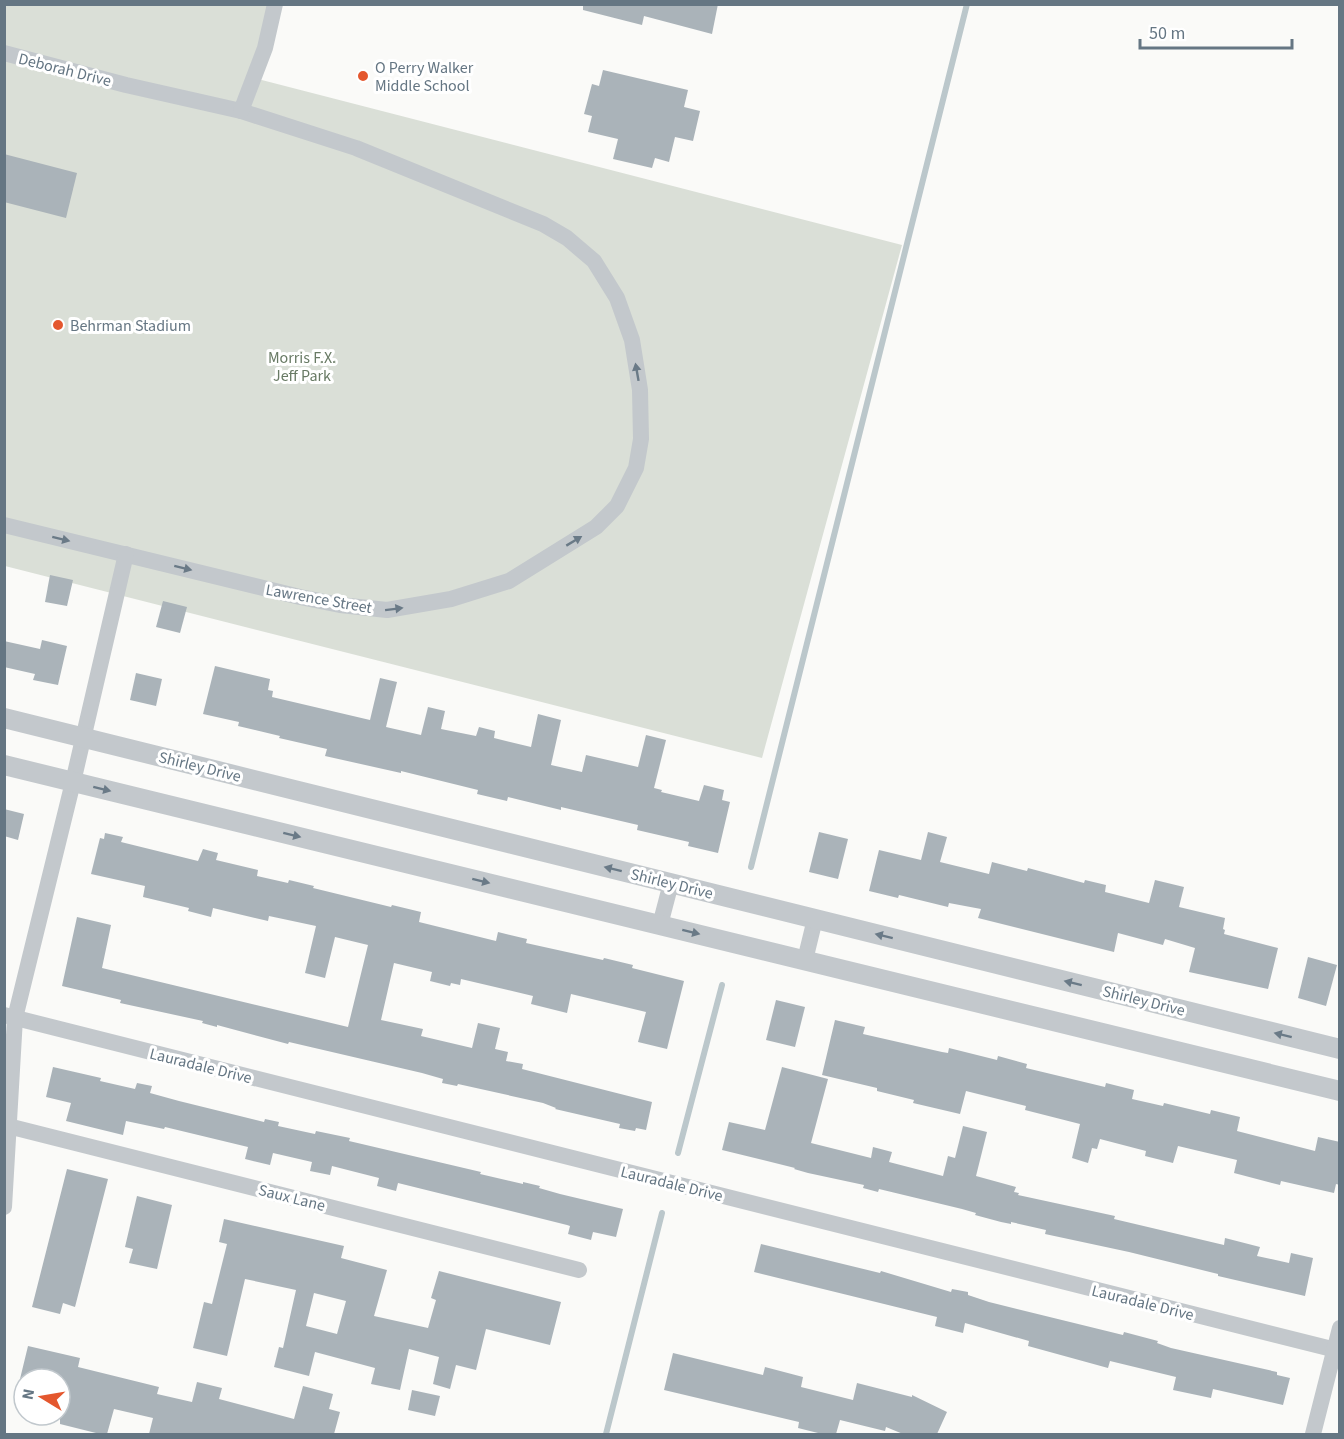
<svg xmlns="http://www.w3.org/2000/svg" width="1344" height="1439" font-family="'Source Sans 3',sans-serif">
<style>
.green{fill:#dadfd7}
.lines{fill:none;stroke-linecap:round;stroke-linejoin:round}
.stream{stroke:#bbc7cb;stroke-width:6}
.building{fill:#aab3b9;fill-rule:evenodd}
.minor{stroke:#c3c8cc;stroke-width:16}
.tertiary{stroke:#c3c8cc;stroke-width:20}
.oneway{fill:#6a7a87}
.poi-dot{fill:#e4572e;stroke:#fff;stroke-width:2}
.labels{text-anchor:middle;stroke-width:6;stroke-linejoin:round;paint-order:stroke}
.poi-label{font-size:16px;fill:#657683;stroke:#fff;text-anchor:start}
.street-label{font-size:16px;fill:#657683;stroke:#fff}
.park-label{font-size:16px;fill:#687a64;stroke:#fff}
</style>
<rect width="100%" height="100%" fill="#fafaf8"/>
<path class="green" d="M5,5H272L254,78L902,245L762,758L5,566Z"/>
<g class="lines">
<g class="stream">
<path d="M751,867L967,4"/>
<path d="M678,1153L722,985"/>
<path d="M606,1434L662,1213"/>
</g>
</g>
<g class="building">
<path d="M583,4H718L712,34L644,16L642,25L583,10Z"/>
<path d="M603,70L688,90L684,107L700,111L693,141L675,137L669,162L655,158L652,168L613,159L618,139L588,132L592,116L584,114L592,84L599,86Z"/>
<path d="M4,154L77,173L66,218L4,202Z"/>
<path d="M50,575L73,580L67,606L45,602Z"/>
<path d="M163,601L187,607L180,633L156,627Z"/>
<path d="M42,640L67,646L58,685L33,680L35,674L4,667V641L40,649Z"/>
<path d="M215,666L270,679L268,690L273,691L272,697L370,720L380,678L397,682L386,727L421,735L428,707L445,711L441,729L476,736L479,727L495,731L494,738L531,747L538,714L561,720L551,765L582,772L586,755L638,767L646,735L666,740L654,788L662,790L661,792L699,801L704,785L724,790L722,800L730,802L718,853L688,846L689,842L637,830L638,825L561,807V810L508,797L507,801L477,794L478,790L401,771V773L325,756L327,749L279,738L280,736L238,726L239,722L203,714Z"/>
<path d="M136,673L162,679L156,706L130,700Z"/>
<path d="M4,809L24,814L18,840L4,836Z"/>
<path d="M819,832L848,839L838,879L809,872Z"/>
<path d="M928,832L947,837L940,862L989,874L992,862L1027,871L1028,868L1084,883L1085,880L1106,885L1105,892L1149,903L1155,880L1184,887L1179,907L1225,918L1223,929L1225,930L1224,934L1278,948L1268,989L1189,972L1195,948L1165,939L1163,945L1118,933L1114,952L978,918L981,909L949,903L948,907L899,895L898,898L869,891L879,850L921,860Z"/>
<path d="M105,833L123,837L121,842L198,861L203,849L218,853L216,860L258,870L257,876L288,883L289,880L314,886L313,888L391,907L392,905L421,912L419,922L496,941L498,932L527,939L526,943L603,960L604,958L633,965L632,968L684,981L667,1049L638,1042L646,1012L571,994L567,1013L531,1004L533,996L461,979L460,985L451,983L450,986L430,981L432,972L394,963L381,1020L423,1029L421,1036L472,1048L478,1023L500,1028L495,1049L508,1052L506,1061L523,1064L522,1069L652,1102L646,1130L636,1128L635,1131L619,1128L620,1124L555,1109L556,1108L543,1103L458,1084L457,1086L442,1083L443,1079L422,1073L289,1042L288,1044L217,1025V1027L202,1023L203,1021L120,1003L121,1000L62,986L77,917L111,925L102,968L348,1027L368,945L335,937L325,978L305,973L316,926L269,916L268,921L213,908L211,917L188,911L189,908L143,897L145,886L91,874L100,838L104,839Z"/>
<path d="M1308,957L1337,965L1326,1006L1298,998Z"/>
<path d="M776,1000L805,1007L795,1047L766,1040Z"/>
<path d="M835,1020L865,1027L863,1034L942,1052L948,1053L949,1048L997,1060L998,1056L1027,1064L1026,1068L1105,1087L1106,1083L1134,1090L1132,1099L1163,1106L1164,1103L1210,1114L1211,1110L1240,1117L1237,1131L1315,1151L1318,1137L1340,1142V1185L1336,1184L1334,1193L1281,1181L1280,1185L1234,1173L1237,1160L1178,1146L1173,1163L1145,1156L1146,1151L1100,1139L1097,1149L1092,1148L1088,1163L1072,1158L1080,1124L1025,1110L1026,1106L966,1091L960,1114L913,1103L914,1100L877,1091V1088L822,1075Z"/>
<path d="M53,1067L101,1078L100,1081L135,1089L137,1083L152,1086L150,1093L179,1101L264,1122L265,1119L279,1122L278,1126L315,1134L316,1131L350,1138L349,1141L481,1172L480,1174L523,1184V1182L540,1186L539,1188L560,1194L623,1209L616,1237L593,1232L591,1240L568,1234L570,1226L567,1225L398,1183L396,1191L377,1186L379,1178L332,1166L330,1175L310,1171L312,1162L273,1153L270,1165L245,1159L248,1147L165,1127L164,1129L126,1121L123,1135L66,1121L71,1103L46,1097Z"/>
<path d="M782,1067L828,1079L811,1143L871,1158L873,1147L892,1152L889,1162L943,1176L948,1156L955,1158L963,1126L987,1132L976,1176L1016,1187L1014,1192L1019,1193L1018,1195L1115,1216L1114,1219L1224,1245L1225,1238L1260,1247L1257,1256L1289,1263L1291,1253L1313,1258L1305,1296L1218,1276V1274L1129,1252L1045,1234L1046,1230L1011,1222V1224L1001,1222L975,1215L976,1213L962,1209L879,1189L878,1192L863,1188L864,1185L808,1173L794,1169L795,1168L722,1150L729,1122L765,1130Z"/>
<path d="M67,1169L108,1179L75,1307L63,1303L60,1314L32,1307Z"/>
<path d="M137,1196L172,1205L157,1269L129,1263L133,1249L125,1247Z"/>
<path d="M224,1219L344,1246L341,1258L387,1270L374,1316L428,1328L436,1300L431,1298L439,1271L561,1302L550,1345L486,1329L476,1370L456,1365L450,1389L433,1384L439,1357L409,1349L400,1390L371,1384L375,1368L315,1352L309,1376L274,1367L279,1347L283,1348L296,1290L245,1279L227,1356L193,1348L204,1302L212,1304L227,1244L219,1242ZM314,1293L346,1301L337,1334L306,1326Z"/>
<path d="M761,1244L880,1273L881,1271L951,1292L952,1289L968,1292V1295L989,1302L1123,1335L1124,1332L1158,1341L1157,1343L1171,1348L1277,1372V1375L1290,1378L1283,1405L1213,1389L1211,1398L1173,1390L1176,1377L1110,1361L1108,1368L1028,1346L1029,1341L965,1323L963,1333L935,1326L937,1317L754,1272Z"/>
<path d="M28,1346L80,1358L78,1367L159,1387L157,1394L192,1402L197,1382L222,1388L219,1399L294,1419L303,1386L333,1394L329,1409L340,1412L334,1434H149L153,1418L114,1409L107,1434H100L60,1424V1379H20Z"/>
<path d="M673,1353L763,1375L765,1367L803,1377L801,1387L853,1400L857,1383L912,1397V1395L947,1412L937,1434H903L886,1427L885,1431L840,1420L836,1434H822L798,1428L799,1422L664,1390Z"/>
<path d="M412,1390L440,1396L435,1416L408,1410Z"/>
</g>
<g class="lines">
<g class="minor">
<path d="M4,53L126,85L241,111L356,148L543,224L567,238L594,261L617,298L632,340L640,390L641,439L636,468L617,506L596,527L509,581L451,599L387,610L340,605L300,597L4,525"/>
<path d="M241,111L265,48L275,4"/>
<path d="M660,925L671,883"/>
<path d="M805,960L815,919"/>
<path d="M4,1015L1340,1351"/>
<path d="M4,1125L579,1270"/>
<path d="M4,1207L15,1018L73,782L126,554"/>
<path d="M1313,1434L1340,1328"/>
</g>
<g class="tertiary">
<path d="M4,718L1340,1049"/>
<path d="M4,765L1340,1091"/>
</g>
</g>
<defs><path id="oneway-solid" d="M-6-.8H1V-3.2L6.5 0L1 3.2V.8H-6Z" transform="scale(1.5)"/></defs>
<g class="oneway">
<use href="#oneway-solid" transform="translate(637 372) rotate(-100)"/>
<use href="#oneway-solid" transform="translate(61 539) rotate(14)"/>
<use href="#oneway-solid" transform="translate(574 541) rotate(-31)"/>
<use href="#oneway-solid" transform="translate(183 568) rotate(14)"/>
<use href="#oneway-solid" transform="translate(394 609) rotate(-7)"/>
<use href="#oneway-solid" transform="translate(102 789) rotate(14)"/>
<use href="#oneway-solid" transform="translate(292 835) rotate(14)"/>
<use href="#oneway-solid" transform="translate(613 869) rotate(-166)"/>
<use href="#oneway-solid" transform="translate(481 881) rotate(14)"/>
<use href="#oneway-solid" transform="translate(691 932) rotate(14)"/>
<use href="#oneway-solid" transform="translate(884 936) rotate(-166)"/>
<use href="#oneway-solid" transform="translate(1073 983) rotate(-166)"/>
<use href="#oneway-solid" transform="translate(1283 1035) rotate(-166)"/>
</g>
<g class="poi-dot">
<circle cx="363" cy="76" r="6"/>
<circle cx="58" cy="325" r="6"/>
</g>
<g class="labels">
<g class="poi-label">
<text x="375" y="73">O Perry Walker<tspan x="375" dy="18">Middle School</tspan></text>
<text x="70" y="331">Behrman Stadium</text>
</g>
<g class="street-label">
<text transform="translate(65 69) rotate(14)" y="6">Deborah Drive</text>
<text transform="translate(319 598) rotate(10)" y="6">Lawrence Street</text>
<text transform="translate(200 766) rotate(14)" y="6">Shirley Drive</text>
<text transform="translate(672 883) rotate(14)" y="6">Shirley Drive</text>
<text transform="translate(1144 1000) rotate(14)" y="6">Shirley Drive</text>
<text transform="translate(201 1065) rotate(14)" y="6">Lauradale Drive</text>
<text transform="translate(672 1183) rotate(14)" y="6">Lauradale Drive</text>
<text transform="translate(292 1197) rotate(14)" y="6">Saux Lane</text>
<text transform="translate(1143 1302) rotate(14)" y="6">Lauradale Drive</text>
</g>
<g class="park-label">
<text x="302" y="363">Morris F.X.<tspan x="302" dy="18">Jeff Park</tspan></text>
</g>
</g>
<rect width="1344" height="1439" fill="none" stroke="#657683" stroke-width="12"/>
<g transform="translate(42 1397) rotate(281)"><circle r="28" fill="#ffffff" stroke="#c1c8cd" stroke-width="1.5"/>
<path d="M0-4.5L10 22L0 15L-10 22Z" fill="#e4572e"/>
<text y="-9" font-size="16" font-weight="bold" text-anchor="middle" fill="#657683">N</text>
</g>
<path d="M1140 39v9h152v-9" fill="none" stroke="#657683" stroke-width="3"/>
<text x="1149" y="39" font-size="18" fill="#657683" stroke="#ffffff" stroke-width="4.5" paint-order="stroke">50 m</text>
</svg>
